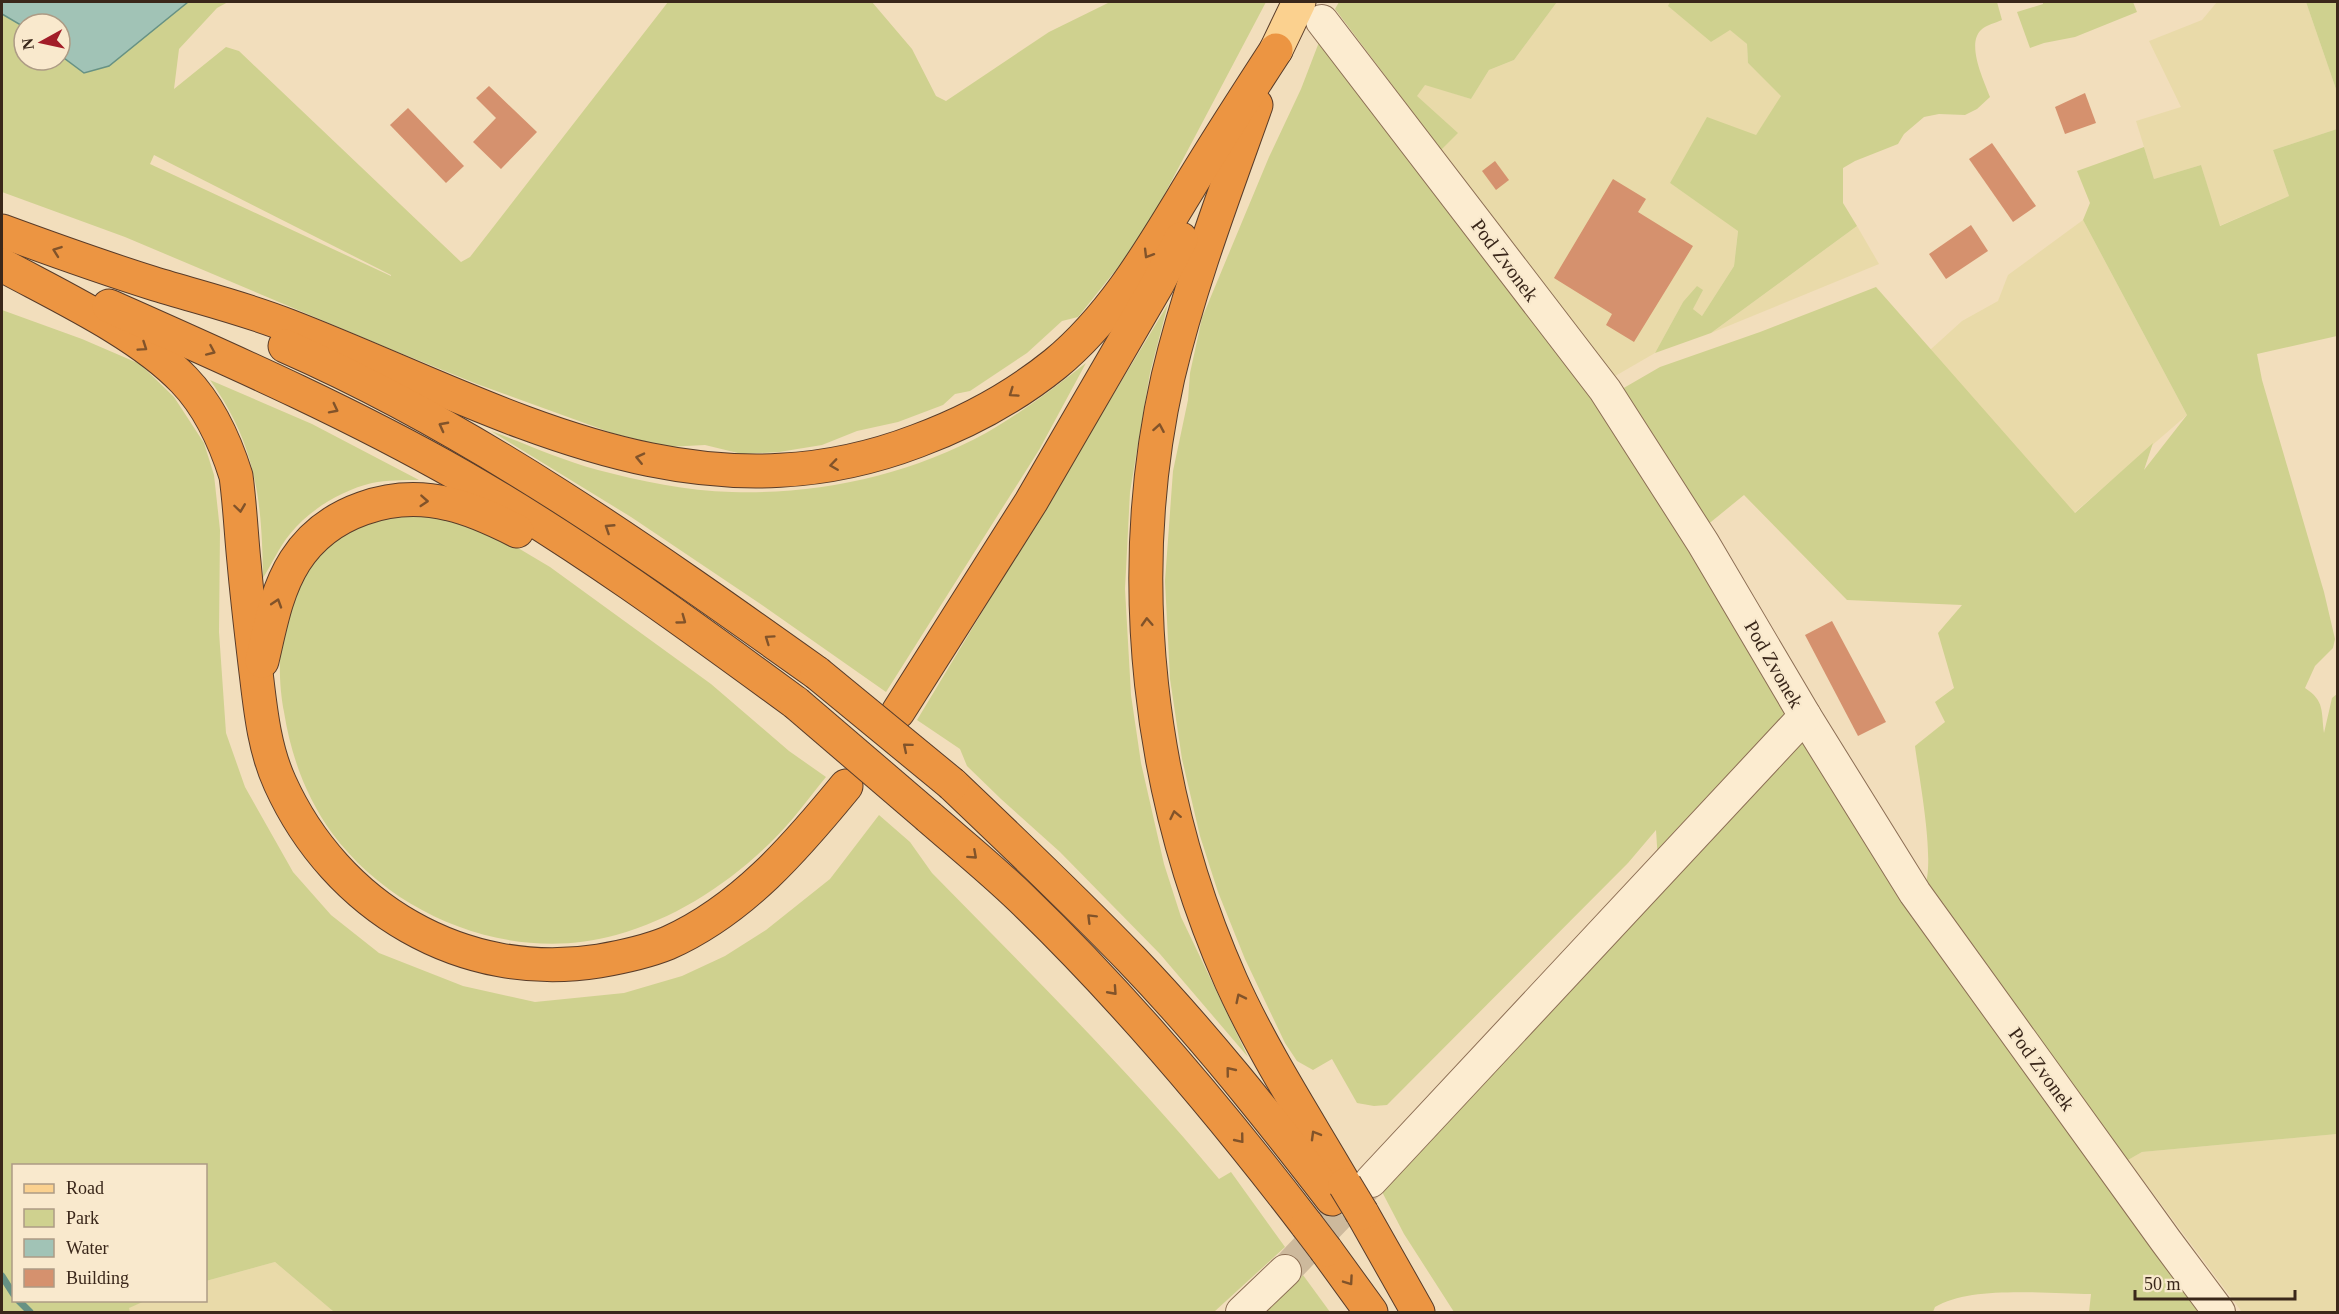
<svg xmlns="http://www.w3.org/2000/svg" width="2339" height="1314" font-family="Georgia,serif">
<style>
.farmland{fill:#e9daa9}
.green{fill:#cfd18f;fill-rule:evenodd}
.water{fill:#a1c3b6;stroke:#679284;stroke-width:1.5}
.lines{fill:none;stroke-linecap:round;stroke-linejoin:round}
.stream{stroke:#679284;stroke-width:7}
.building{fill:#d5916e}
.minor-tunnel{stroke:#cdb99c;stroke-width:32;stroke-dasharray:32 16;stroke-linecap:butt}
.minor-casing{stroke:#8c6e54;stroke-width:34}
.major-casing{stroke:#593c29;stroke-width:35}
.highway-casing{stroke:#593c29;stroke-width:35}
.minor{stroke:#fcecd0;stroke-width:32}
.major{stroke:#fbd18f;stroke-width:33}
.highway{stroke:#ec9542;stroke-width:33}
.highway-bridge-casing{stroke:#593c29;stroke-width:35;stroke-linecap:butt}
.highway-bridge{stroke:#ec9542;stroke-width:33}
.oneway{stroke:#81532a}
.labels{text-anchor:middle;stroke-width:4.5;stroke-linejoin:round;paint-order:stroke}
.street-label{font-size:20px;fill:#3a271a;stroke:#f9e9cd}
</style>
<rect width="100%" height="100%" fill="#f2debc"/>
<g class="farmland">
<path d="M1557,2H1670L1669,6L1711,42L1730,29L1747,44L1748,63L1782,96L1756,135L1670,183L1738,230L1734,266L1702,316L1693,309L1702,290L1683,302L1655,353L1591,390L1419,172L1457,133L1416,96L1425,84L1471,99L1489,70L1514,60Z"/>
<path d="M2217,2H2306L2337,92V129L2273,150L2289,196L2219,226L2201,165L2154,179L2136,121L2181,107L2149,41L2202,20Z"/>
<path d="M2083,220L2187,415L2074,513L1930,350L1962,321L1998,301L2008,275Z"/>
<path d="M1857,226L1879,264L1711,333Z"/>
<path d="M2337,1134V1312H2242L2128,1160L2142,1152Z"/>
<path d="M275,1262L334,1312H130L128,1308L145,1301L206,1300V1281Z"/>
</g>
<g class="green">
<path d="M188,2H228L217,8L179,49L174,89L226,47L239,51L461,262L470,257L668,2H872L912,49L936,96L946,101L1049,32L1110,2H1266L1153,216L1119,266L1078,317L1062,321L1027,353L970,391L955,394L943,405L898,422L857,431L822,445L779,452L742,454L705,445L667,447L612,433L477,384L388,348L125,237L2,192V14L24,27V60H60V55L84,73L109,66ZM154,155L391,275V276L150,164Z"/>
<path d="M1339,2H1557L1514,60L1489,70L1471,99L1425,85L1417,96L1458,133L1441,150L1335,9Z"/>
<path d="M1670,2H1997L2002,20C1995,23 1986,25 1981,30C1966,44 1984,81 1990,97L1977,109L1965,115L1939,114L1924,117L1904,134L1898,144L1855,161L1843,168V203L1857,226L1711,333L1655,353L1683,302L1697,286L1703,290L1693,309L1702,316L1734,266L1738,231L1670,183L1707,117L1756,135L1781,96L1748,63L1747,44L1730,30L1711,42L1668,6Z"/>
<path d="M2043,2H2133L2137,12L2075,37L2044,43L2030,48L2017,12L2043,4Z"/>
<path d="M2306,2H2337V92Z"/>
<path d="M1321,37L1591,390L1911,915L2092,1160L2154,1252L2200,1312H2089L2091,1294C2048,1294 1971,1285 1935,1307L1933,1312H1454L1404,1234L1379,1186L1660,893L1656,830L1628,863L1387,1105L1374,1106L1357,1103L1332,1059L1313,1070L1297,1061L1285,1043L1245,959L1218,892L1200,836L1182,759L1170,679L1165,581L1173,471L1188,400L1190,373L1202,318L1269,157L1301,89Z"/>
<path d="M2337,129V336L2257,354L2262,380L2324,592L2335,639L2333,648L2315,666L2305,688C2325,701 2321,711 2324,733L2332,698L2337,694V1134L2142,1152L2128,1160L2107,1142L1925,886C1935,858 1919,778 1915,746L1945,722L1935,702L1954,688L1938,633L1962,605L1847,600L1744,495L1706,526L1622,389L1660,367L1760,332L1876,287L2075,513L2153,443L2144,470L2187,415L2083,220L2090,203L2077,171L2144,147L2154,179L2201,165L2220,226L2289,196L2273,150Z"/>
<path d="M1168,304L1150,373L1130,492L1125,589L1131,695L1141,763L1164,864L1181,917L1248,1057L1160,954L1060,852L1001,799L967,766L960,749L917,720Z"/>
<path d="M2,310L82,339L140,364L174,397L204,443L214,475L220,530L219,632L226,733L245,787L293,872L331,915L379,953L463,986L535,1002L624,993L682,976L725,956L766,930L830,879L879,815L910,842L932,873C1030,973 1129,1071 1219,1179L1231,1172L1285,1247L1214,1312H334L275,1262L206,1281V1166H14V1300L145,1301L129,1308L130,1312H2Z"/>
<path d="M1086,363L1039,450L886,692L762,605L631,517L491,431C526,444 561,460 598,470C640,481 687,491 732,492C818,495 910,475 986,433C1021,413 1054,388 1086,363Z"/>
<path d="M210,380L312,424L419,480C403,480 387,480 372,483C342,490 309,510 290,534C279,547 272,564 263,578C262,499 256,445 210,380Z"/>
<path d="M426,510L498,536L550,567L711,684L789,751L826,777C808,799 791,823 770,843C727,885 674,919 616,935C513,964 395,918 332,833C306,797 291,756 284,712C277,677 278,626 293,593C296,585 302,578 307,572C312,564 317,553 323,546C329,541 363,520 371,517C387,512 409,512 426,510Z"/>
<path d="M1303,1275L1330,1312H1258Z"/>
</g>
<path class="water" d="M2,2H188L109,66L84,73L60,55V24H24V27L2,14Z"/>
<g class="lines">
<g class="stream">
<path d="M2,1276L14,1295"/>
<path d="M18,1300L30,1312"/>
</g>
</g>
<g class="building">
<path d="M489,86L537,132L501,169L473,142L496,118L476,98Z"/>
<path d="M2085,93L2096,123L2065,134L2055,107Z"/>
<path d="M408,108L464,166L446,183L390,125Z"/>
<path d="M1992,143L2036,206L2013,222L1969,159Z"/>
<path d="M1495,161L1509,180L1496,190L1482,171Z"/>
<path d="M1613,179L1646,199L1638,212L1693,246L1634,342L1606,325L1612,314L1554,278Z"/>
<path d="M1971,225L1988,251L1946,279L1929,254Z"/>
<path d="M1832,621L1886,722L1858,736L1805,635Z"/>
</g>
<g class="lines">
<path class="minor-tunnel" d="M1285,1271L1370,1182"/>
<defs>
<g id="minor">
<path d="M1322,21L1605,390L1703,543L1805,716L1915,893L2166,1241L2219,1312"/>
<path d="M1371,1181L1805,716"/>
<path d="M1242,1312L1285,1271"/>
</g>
<path id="major" d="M1276,50L1299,2"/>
<g id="highway">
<path d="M1256,105C1224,195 1190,284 1168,377C1123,577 1148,794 1231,981C1263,1052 1306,1118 1345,1185"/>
<path d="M2,231C51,249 101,267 152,283C197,297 244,308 289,326C496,406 689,528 917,441C966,423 1014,397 1055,364C1118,312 1157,239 1199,171C1224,130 1250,90 1276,50"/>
<path d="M2,265C59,296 139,333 184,380C210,407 225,441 236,476C240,505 241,533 244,562C247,596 251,630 255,664C260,704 263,746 280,783C336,907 463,983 599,961C622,957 646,952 668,943C742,910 796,847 846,786"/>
<path d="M109,306C228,359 347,411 461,476C578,543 687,623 796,703"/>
<path d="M285,346C476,430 647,552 817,673"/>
<path d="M262,661C270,627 276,591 295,561C327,511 392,490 449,504C472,509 495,520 517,531"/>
<path d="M898,712L1031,502L1157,285L1181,239"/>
<path d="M952,784C1013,842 1073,899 1131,959C1203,1034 1268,1116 1332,1199"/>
<path d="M929,817C960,844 992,870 1021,898C1126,999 1219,1110 1307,1225"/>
<path d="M1362,1213L1418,1312"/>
<path d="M1326,1250L1371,1312"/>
</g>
</defs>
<use href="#minor" class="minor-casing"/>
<use href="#major" class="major-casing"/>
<use href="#highway" class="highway-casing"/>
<use href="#minor" class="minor"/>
<use href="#major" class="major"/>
<use href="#highway" class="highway"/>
<defs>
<g id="highway-bridge">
<path d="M817,673L952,784"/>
<path d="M796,703L929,817"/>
<path d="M1345,1185L1362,1213"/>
<path d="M1307,1225L1326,1250"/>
</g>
</defs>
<use href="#highway-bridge" class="highway-bridge-casing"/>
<use href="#highway-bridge" class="highway-bridge"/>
</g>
<defs><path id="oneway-chevron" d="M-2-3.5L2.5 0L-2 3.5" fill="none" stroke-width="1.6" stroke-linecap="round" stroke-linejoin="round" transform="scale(1.5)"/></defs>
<g class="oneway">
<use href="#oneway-chevron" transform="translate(57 251) rotate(-160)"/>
<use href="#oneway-chevron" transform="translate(1148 254) rotate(121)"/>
<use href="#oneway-chevron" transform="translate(143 347) rotate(34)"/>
<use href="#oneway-chevron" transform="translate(211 351) rotate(24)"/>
<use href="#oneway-chevron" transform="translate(1013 393) rotate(145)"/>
<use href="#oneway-chevron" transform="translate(334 409) rotate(27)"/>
<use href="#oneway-chevron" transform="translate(443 426) rotate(-152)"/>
<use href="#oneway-chevron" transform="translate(1159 428) rotate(-80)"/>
<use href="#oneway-chevron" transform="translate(640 458) rotate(-167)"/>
<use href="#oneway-chevron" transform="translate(834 465) rotate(172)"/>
<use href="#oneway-chevron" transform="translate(424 501) rotate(4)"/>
<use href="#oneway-chevron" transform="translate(240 508) rotate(82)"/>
<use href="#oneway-chevron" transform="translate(609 528) rotate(-147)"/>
<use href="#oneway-chevron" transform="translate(277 603) rotate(-72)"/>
<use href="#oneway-chevron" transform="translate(682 620) rotate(36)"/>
<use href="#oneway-chevron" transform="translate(1147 622) rotate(-93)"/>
<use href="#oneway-chevron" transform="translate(769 639) rotate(-145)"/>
<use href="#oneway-chevron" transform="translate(907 747) rotate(-140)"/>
<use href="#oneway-chevron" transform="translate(1175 815) rotate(-102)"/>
<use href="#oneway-chevron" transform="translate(973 855) rotate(42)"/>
<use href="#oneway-chevron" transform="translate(1091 918) rotate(-135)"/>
<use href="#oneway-chevron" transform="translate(1113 991) rotate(48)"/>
<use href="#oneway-chevron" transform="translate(1240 998) rotate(-116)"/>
<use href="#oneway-chevron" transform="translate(1230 1071) rotate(-129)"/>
<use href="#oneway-chevron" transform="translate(1315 1135) rotate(-120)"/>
<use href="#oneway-chevron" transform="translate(1240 1139) rotate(51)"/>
<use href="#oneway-chevron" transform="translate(1349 1281) rotate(55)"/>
</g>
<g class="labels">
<g class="street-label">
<text transform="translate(1505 260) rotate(53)" y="7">Pod Zvonek</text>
<text transform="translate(1774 664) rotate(60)" y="7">Pod Zvonek</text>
<text transform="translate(2042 1069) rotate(54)" y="7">Pod Zvonek</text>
</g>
</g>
<rect width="2339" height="1314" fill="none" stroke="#3a271a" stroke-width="6"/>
<rect x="12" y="1164" width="195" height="138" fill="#f9e9cd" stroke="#ad9b85" stroke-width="1.5"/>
<rect x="24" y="1184" width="30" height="9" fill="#fbd18f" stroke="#ad9b85" stroke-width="1.5"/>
<text x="66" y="1194" font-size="18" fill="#3a271a">Road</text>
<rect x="24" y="1209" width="30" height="18" fill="#cfd18f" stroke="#ad9b85" stroke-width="1.5"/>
<text x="66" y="1224" font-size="18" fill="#3a271a">Park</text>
<rect x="24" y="1239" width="30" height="18" fill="#a1c3b6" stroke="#ad9b85" stroke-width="1.5"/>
<text x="66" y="1254" font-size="18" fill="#3a271a">Water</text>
<rect x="24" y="1269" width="30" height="18" fill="#d5916e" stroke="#ad9b85" stroke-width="1.5"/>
<text x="66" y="1284" font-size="18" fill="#3a271a">Building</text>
<g transform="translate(42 42) rotate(262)"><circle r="28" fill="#f9e9cd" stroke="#ad9b85" stroke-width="1.5"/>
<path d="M0-4.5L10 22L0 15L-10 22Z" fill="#a21d28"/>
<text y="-9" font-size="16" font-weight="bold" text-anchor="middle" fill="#3a271a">N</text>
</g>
<path d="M2135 1290v9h160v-9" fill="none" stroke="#3a271a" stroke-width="3"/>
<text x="2144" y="1290" font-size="18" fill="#3a271a" stroke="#f9e9cd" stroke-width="4.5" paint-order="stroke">50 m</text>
</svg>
